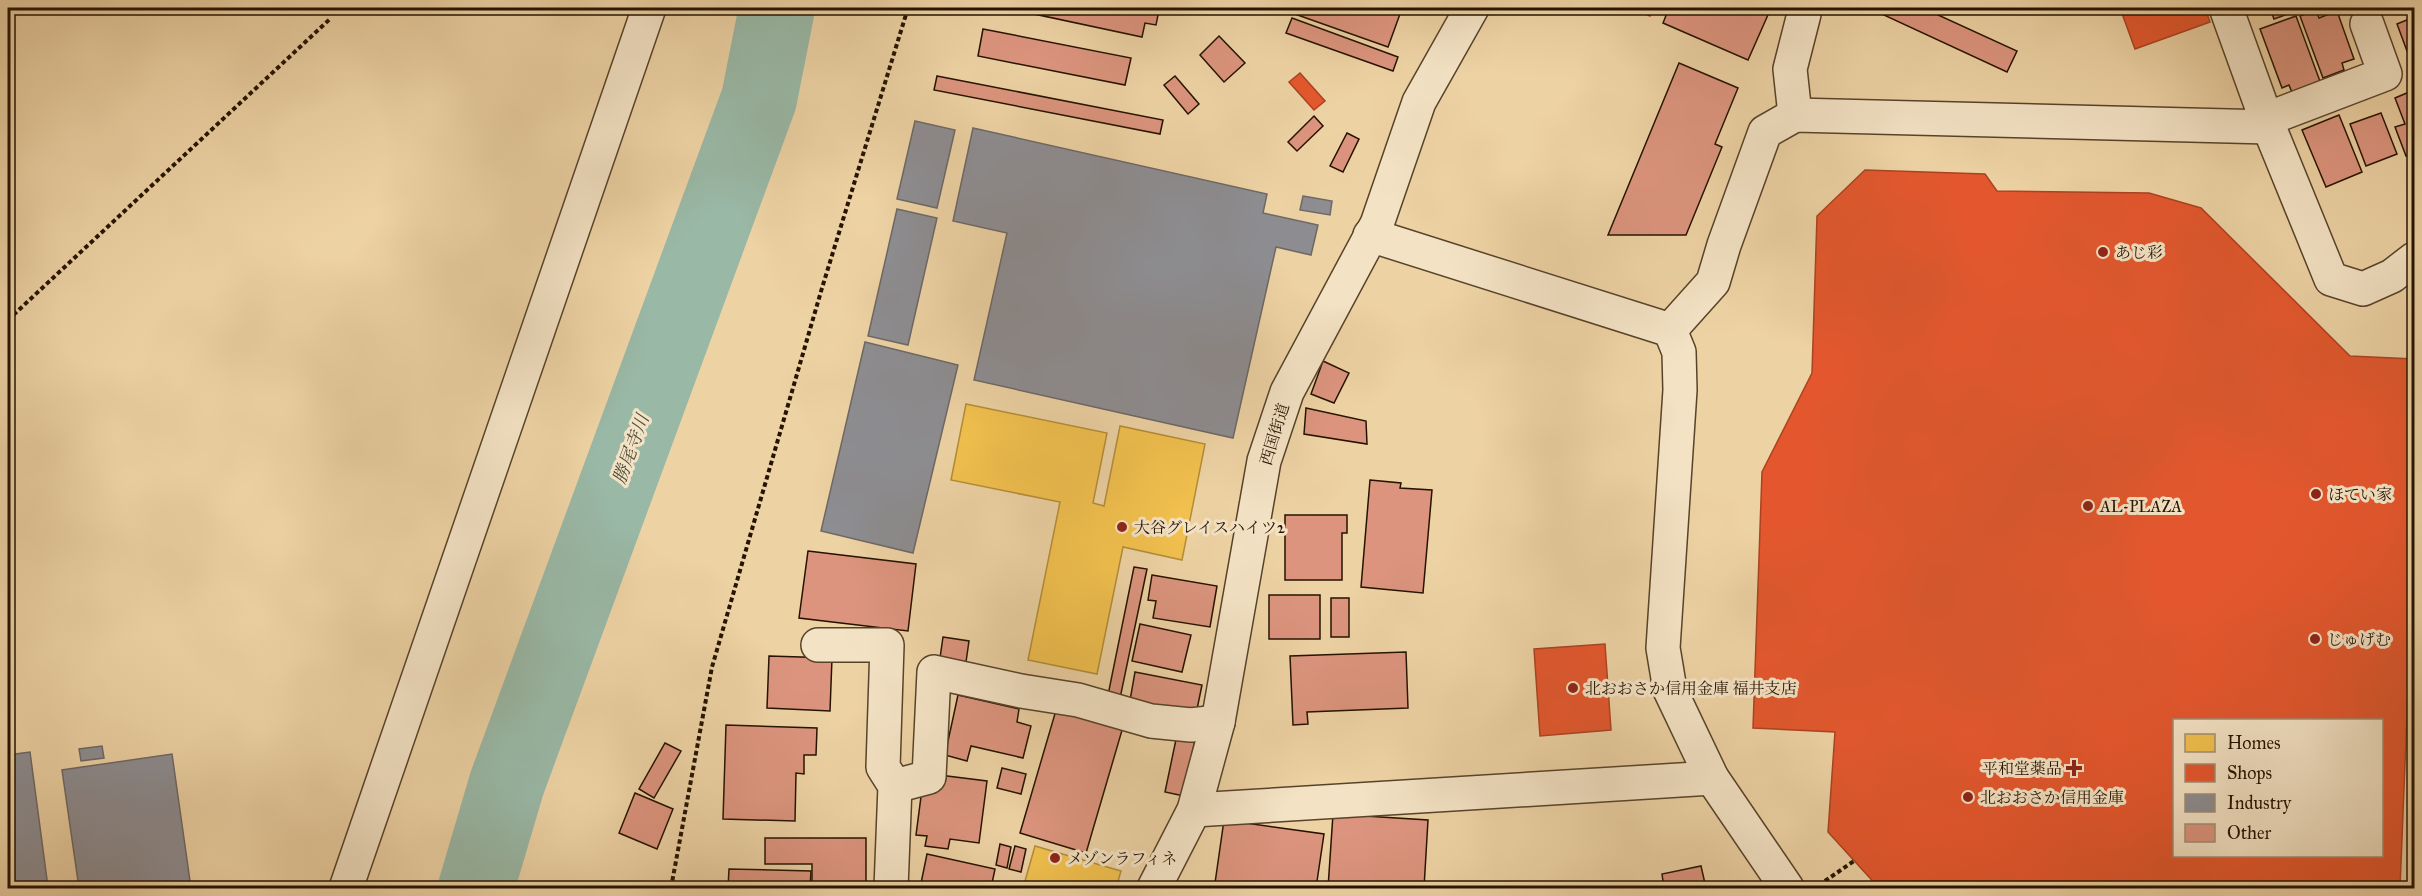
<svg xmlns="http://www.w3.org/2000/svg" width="2422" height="896" font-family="'IM FELL Great Primer','Noto Serif JP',serif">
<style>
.homes{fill:#f2c14e;stroke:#b48d37;stroke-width:1.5}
.shops{fill:#e4572e;stroke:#ab4320;stroke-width:1.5;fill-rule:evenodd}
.industry{fill:#8d8d92;stroke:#6e6866;stroke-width:1.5}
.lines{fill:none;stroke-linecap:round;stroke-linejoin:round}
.river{stroke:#99b8a6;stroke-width:76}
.building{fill:#dc947e;stroke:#251300;stroke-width:1.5}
.minor-casing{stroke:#574329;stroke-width:36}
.path{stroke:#251300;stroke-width:4;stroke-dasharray:4.5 3;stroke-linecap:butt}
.minor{stroke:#f3e2c4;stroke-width:33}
.poi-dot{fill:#8f2418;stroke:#f3e2c4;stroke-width:2}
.labels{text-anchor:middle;stroke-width:6;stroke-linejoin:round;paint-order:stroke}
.poi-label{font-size:16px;fill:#251300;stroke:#f3e2c4;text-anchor:start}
.street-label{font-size:16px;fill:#251300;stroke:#f3e2c4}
.water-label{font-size:18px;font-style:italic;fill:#4e4d3a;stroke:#f3e2c4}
</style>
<rect width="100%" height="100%" fill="#edd2a4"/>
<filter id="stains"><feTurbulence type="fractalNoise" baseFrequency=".00333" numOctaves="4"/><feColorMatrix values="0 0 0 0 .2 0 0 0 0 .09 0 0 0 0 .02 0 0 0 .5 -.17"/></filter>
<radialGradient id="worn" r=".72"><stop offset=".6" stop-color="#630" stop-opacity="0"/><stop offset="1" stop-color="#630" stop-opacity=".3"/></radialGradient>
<g class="homes">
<path d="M966,404L1107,433L1093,503L1104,506L1120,426L1205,444L1182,560L1123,547L1097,674L1028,660L1060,502L951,480Z"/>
<path d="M1035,846L1121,871L1116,888H1023Z"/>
</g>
<g class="shops">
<path d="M1631,8H1654L1650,16Z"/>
<path d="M2120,8H2205L2210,22L2135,49Z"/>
<path d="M1300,73L1325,101L1314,110L1289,82Z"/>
<path d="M1865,170L1985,174L1997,191L2149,193L2201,208L2350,356L2414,359V541L2400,888H1879L1828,832L1835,732L1753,728L1762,472L1812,373L1817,216ZM2174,720H2382V856H2174Z"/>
<path d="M1605,644L1611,730L1540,736L1534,649Z"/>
</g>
<g class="industry">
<path d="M915,121L955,130L937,208L897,199Z"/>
<path d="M973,128L1267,194L1263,213L1318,225L1311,255L1276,247L1233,438L974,380L1007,233L953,221Z"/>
<path d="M1303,196L1332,201L1330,215L1300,210Z"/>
<path d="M897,209L937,218L908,345L868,336Z"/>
<path d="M865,342L958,365L913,553L821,531Z"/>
<path d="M102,746L104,758L81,761L79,749Z"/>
<path d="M30,752L48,887L8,888V755Z"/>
<path d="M172,754L191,888H79L62,770Z"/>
</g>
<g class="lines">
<path class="river" d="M476,888L507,783L759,99L777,8"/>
</g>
<g class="building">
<path d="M1006,8H1147L1159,10L1156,25L1145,23L1142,37Z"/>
<path d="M1294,8H1382L1400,14L1388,47L1292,13Z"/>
<path d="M1669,8H1771L1748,60L1663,23Z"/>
<path d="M1874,8H1923L2017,51L2007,72L1873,10Z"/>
<path d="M2270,8H2305L2274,19Z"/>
<path d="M2316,10L2319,18L2337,11L2354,59L2342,63L2344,70L2323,78L2300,16Z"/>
<path d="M2296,16L2321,84L2293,95L2289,85L2282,88L2260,29Z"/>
<path d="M2414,17V48L2407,51L2397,24Z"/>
<path d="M1292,18L1398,57L1393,71L1286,33Z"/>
<path d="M983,29L1131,58L1125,85L978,56Z"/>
<path d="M1219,36L1245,63L1224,82L1200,55Z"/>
<path d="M1679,63L1738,88L1715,144L1722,147L1686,235H1608Z"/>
<path d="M937,76L1163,120L1160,134L934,90Z"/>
<path d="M1175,76L1199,104L1188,114L1164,85Z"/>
<path d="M2414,90V153L2406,156L2395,127L2405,124L2395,98Z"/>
<path d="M2381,113L2397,154L2366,166L2350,124Z"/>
<path d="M2339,115L2362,172L2326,187L2302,130Z"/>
<path d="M1314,116L1323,126L1297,151L1288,142Z"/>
<path d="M1347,133L1359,139L1343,172L1330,166Z"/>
<path d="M1323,361L1349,373L1334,403L1311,394Z"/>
<path d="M1306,408L1366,421L1367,444L1304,434Z"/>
<path d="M1370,480L1401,483L1400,488L1432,490L1423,593L1361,587Z"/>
<path d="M1285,515H1347V533H1342V580H1285Z"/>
<path d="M808,551L916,564L908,631L799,618Z"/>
<path d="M1134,567L1147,569L1119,703L1107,700Z"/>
<path d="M1152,575L1217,586L1210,627L1153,618L1156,601L1148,600Z"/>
<rect x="1269" y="595" width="51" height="44"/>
<rect x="1331" y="598" width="18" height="39"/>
<path d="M1140,624L1191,635L1182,672L1132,661Z"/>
<path d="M943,637L969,641L965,669L939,665Z"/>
<path d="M1406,652L1408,708L1307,712L1308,724L1293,725L1290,656Z"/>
<path d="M769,656L832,658L830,711L767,708Z"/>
<path d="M1135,672L1202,685L1195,719L1129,706Z"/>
<path d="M958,695L1019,709L1017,722L1031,726L1023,758L971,746L967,761L945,755Z"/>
<path d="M1059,700L1125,720L1086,853L1020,833Z"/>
<path d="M726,725L817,728L816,755H804V774L796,773L795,821L723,819Z"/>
<path d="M1178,730L1196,734L1184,796L1165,792Z"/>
<path d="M665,743L681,751L654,798L639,789Z"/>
<path d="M1002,768L1026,774L1021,794L997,788Z"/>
<path d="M939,775L987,781L979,843L950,839L948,849L925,846L927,836L916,835L922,789Z"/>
<path d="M635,793L673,809L657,849L619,833Z"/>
<path d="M1333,814L1428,820L1424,888H1328Z"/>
<path d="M1224,820L1324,834L1316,888H1255L1215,883Z"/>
<path d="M765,838H866V888H824V883H812V864H765Z"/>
<path d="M1000,844L1011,847L1007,868L996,865Z"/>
<path d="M1015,846L1026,849L1021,872L1009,869Z"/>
<path d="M927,854L995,869L991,888H920Z"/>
<path d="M1701,866L1706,888H1664L1662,874Z"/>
<path d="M729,869L811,871L810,888H728Z"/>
</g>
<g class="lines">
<defs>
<g id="minor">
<path d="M1795,115L1790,69L1804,14L1802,8"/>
<path d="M2267,119L2385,74L2367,24"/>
<path d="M2269,127L2331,279L2363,289L2392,276L2414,259"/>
<path d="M1370,235L1670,330L1679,352L1680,390L1663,648L1670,690L1712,778L1787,888"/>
<path d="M1670,330L1713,282L1724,245L1765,132L1795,115L2269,127L2226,8"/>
<path d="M818,645H887L883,767L895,786L891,888"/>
<path d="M895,786L929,777L934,672L1021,691L1078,700L1151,721L1191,725L1218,722"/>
<path d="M1194,810L1712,778"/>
<path d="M346,888L649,8"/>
<path d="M1154,888L1194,810L1218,722L1264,461L1287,392L1377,224L1419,102L1472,8"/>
</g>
</defs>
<use href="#minor" class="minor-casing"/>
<g class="path">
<path d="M8,320L331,18"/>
<path d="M1825,881L1854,861"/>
<path d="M671,888L712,667L822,288L908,8"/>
</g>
<use href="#minor" class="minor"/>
</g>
<g class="poi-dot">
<circle cx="2103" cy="252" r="6"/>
<circle cx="2316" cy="494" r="6"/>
<circle cx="2088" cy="506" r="6"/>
<circle cx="1122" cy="527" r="6"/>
<circle cx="2315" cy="639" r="6"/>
<circle cx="1573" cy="688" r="6"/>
<path d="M2071 759h6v6h6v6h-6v6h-6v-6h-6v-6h6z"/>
<circle cx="1968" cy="797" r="6"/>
<circle cx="1055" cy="858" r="6"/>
</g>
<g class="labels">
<g class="poi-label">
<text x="2115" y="258">あじ彩</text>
<text x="2328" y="500">ほてい家</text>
<text x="2100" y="512">AL-PLAZA</text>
<text x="1134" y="533">大谷グレイスハイツ2</text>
<text x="2327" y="645">じゅげむ</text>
<text x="1585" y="694">北おおさか信用金庫 福井支店</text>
<text x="2062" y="774" text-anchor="end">平和堂薬品</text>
<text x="1980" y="803">北おおさか信用金庫</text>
<text x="1067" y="864">メゾンラフィネ</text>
</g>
<g class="street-label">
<text transform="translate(1274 434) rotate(-73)" y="6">西国街道</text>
</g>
<g class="water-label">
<text transform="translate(631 449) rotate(-70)" y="6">勝尾寺川</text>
</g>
</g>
<rect width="2422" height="896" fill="none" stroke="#edd2a4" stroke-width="30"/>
<rect x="9" y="9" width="2404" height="878" fill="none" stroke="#251300" stroke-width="3"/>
<rect x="15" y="15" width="2392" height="866" fill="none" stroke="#251300" stroke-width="1.5"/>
<rect x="2173" y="719" width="210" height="138" fill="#f3e2c4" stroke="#a18f76" stroke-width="1.5"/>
<rect x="2185" y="734" width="30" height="18" fill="#f2c14e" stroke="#a18f76" stroke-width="1.5"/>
<text x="2227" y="749" font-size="18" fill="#251300">Homes</text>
<rect x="2185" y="764" width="30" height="18" fill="#e4572e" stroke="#a18f76" stroke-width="1.5"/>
<text x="2227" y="779" font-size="18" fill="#251300">Shops</text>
<rect x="2185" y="794" width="30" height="18" fill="#8d8d92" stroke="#a18f76" stroke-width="1.5"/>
<text x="2227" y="809" font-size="18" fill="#251300">Industry</text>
<rect x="2185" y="824" width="30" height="18" fill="#dc947e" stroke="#a18f76" stroke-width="1.5"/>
<text x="2227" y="839" font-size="18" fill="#251300">Other</text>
<rect width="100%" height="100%" filter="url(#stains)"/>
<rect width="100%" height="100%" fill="url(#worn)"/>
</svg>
